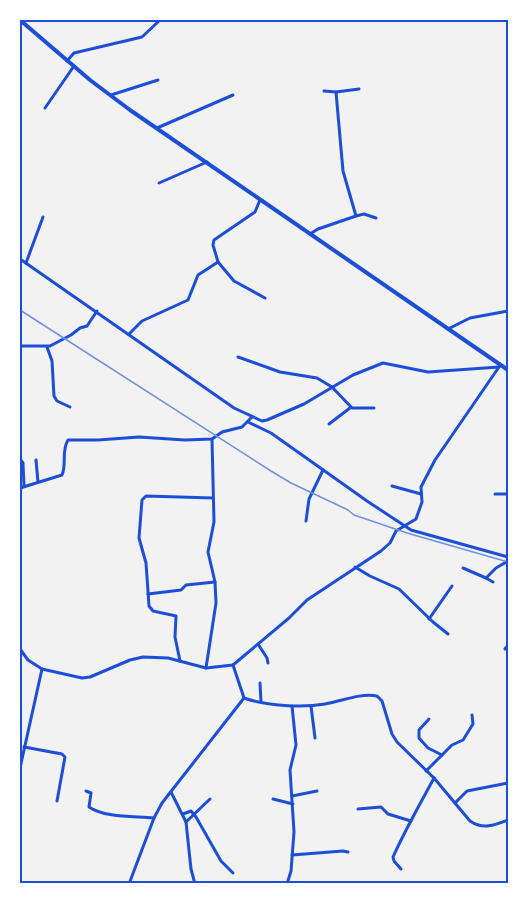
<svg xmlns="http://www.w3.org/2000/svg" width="528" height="903" font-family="Arial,sans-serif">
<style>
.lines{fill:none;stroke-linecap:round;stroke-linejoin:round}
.minor{stroke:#1d4ed8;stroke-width:3}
.tertiary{stroke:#1d4ed8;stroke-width:4}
.rail{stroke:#7290e2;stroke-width:1.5}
.neatline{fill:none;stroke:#1d4ed8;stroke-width:2}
</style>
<rect width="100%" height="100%" fill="#f2f2f2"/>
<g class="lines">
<g class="minor">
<path d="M67,61L74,53L142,37L160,20"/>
<path d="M336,92L359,89"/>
<path d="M111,95L158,80"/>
<path d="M45,108L74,66"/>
<path d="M157,128L233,95"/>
<path d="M159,183L207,162"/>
<path d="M356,216L364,214L376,218"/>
<path d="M310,234L318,229L356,216L343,171L336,92L324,91"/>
<path d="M20,259L234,408L262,421L267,420L304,404L353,375L383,363L428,372L499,367"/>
<path d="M218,262L213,245L214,240L255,212L260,200"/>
<path d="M26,263L43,217"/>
<path d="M448,329L470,318L508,311"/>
<path d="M129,334L142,321L188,300L198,275L218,262L234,281L265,298"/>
<path d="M20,346H50L71,335L80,328L87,326L97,311"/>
<path d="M47,347L52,361L54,396L57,401L70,407"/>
<path d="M238,357L280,372L317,378L332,387L352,408H374"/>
<path d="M248,422L271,433L367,501L411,530L508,557"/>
<path d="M329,424L350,408"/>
<path d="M20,459L23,463L24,486"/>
<path d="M36,460L38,482"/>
<path d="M392,486L421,494"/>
<path d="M20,488L62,475C67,464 61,451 68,440H98L139,437L185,440L212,439L222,432L242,427L252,417"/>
<path d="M495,494H508"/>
<path d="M306,521L309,499L323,470"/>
<path d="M355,567L370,576L399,589L433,622L448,634"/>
<path d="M463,568L486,578"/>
<path d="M493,582L486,578L496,568L508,561"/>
<path d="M148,594L181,590L186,585L215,582"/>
<path d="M429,619L452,586"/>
<path d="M258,644L267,658L268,663"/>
<path d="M20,649L28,660L42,669L82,678L90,677L130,660L143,657L168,658L206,668L233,665L244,698C267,706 302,708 325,704C343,701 359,693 377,696L382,701L392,734L397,742L434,778L470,821C483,830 495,825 508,820"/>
<path d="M505,649L508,645"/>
<path d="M180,661L175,637L176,616L153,611L149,606L146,563L139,538L142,500L146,496L213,498"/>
<path d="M233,665L289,618L307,600L381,551L390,543L396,531L416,519L422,502L421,487L435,460L499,367"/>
<path d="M206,668L216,603L215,582L208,552L214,522L212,439"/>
<path d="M260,683L261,702"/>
<path d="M311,706L315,738"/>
<path d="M429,719L419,730V738L428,748L442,755"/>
<path d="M24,747L62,754L65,757L57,801"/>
<path d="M20,768L42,669"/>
<path d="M426,771L452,745L463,740L473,724L472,715"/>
<path d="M86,791L91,793L89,807C105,818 135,816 154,818"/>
<path d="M171,792L186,822L191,869L195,884"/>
<path d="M292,796L317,791"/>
<path d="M273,799L293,804"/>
<path d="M455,803L467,791L508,783"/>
<path d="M358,809L381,807L388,814L411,821"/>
<path d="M183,814L191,811L196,817L221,861L233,873"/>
<path d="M186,822L210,799"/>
<path d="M292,855L343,851L348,852"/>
<path d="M401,869L394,861L393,857C405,830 420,804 434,778"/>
<path d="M129,884L154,818L162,803L244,698"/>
<path d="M287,884L291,871L294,832L290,770L296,745L292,706"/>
</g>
<path class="tertiary" d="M20,20L90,80L130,110L508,370"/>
<path class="rail" d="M20,310L271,471L291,483L348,510L354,515L407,533L508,562"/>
</g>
<rect width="528" height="903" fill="none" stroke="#ffffff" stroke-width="42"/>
<rect x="21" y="21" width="486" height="861" class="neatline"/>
</svg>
